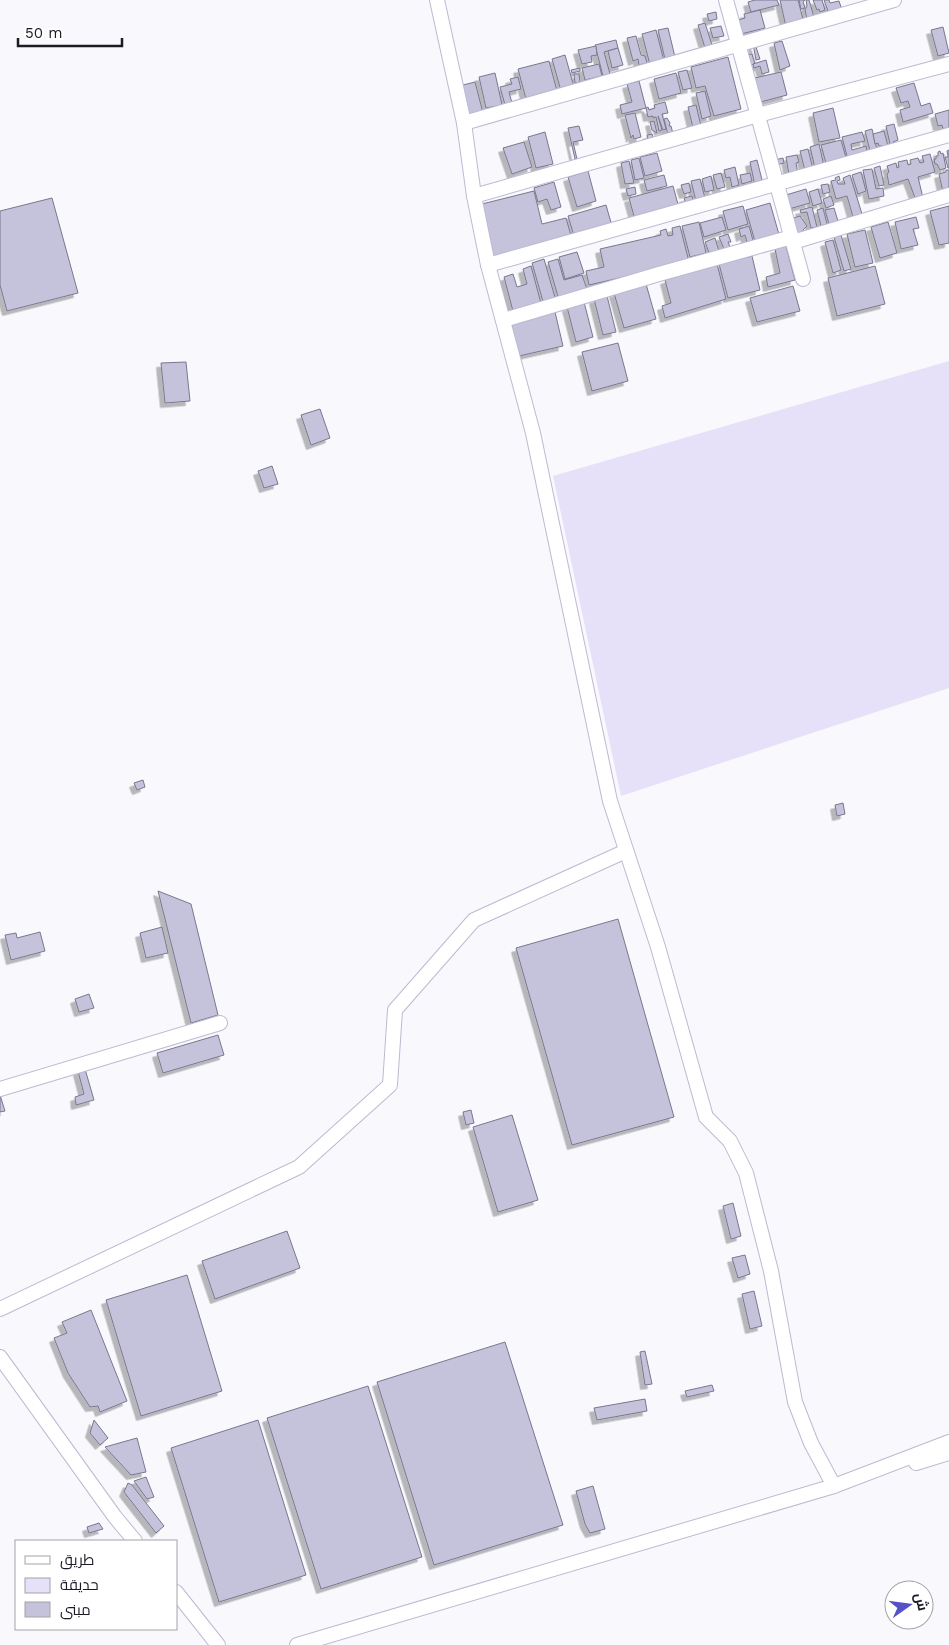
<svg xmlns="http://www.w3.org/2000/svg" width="949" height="1645" font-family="'Work Sans',Cairo,sans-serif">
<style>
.green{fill:#e6e1f9}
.building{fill:#c5c3dc;stroke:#79778e;filter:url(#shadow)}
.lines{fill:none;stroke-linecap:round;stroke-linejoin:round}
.street-casing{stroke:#beb9d1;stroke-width:16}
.street{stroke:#fff;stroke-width:14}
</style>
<defs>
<filter id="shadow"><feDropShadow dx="-4.5" dy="4.5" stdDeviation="0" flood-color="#0004"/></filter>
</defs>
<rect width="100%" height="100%" fill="#f9f8fd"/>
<path class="green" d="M949,361V688L621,796L553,476Z"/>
<g class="building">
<path d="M755,0H777L779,5L751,12L748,2Z"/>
<path d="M780,0H798L804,23L786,27Z"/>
<path d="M799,0H805L803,2L805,8L801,9Z"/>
<path d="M806,0H809L814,17L807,19L805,10L807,6Z"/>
<path d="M813,0H822L825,10L820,12L819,9L817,10Z"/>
<path d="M824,0H829L830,3L839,1L842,10L829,14Z"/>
<path d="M760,10L765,28L741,34L735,21L745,18L744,14Z"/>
<path d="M716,12L717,19L709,21L707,14Z"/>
<path d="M705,23L712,45L705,48L698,25Z"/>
<path d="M721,26L724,36L713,38L710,28Z"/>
<path d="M943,27L949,53L938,56L931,30Z"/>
<path d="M668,28L675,57L665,59L658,30Z"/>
<path d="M656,30L664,61L650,65L642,34Z"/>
<path d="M636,36L641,55L645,56L647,63L639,65L638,59L633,61L627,38Z"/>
<path d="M616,40L618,48L604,52L610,74L603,76L595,45Z"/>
<path d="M782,41L790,66L780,70L774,43Z"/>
<path d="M753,44H755L760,59L756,60Z"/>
<path d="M596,46L597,55L591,56L592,62L582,64L578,50Z"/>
<path d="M618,48L623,65L612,68L608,51Z"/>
<path d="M752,54L755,64L747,66L744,56Z"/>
<path d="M565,55L574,87L561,91L552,59Z"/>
<path d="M728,57L741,109L714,116L705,86L696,88L691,67Z"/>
<path d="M766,60L769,72L762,74L760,66L754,68L753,64Z"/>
<path d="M549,61L557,91L526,99L518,69Z"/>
<path d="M599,64L602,76L585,80L582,68Z"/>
<path d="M580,68V71L572,73L571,70Z"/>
<path d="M687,70L692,88L683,90L678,72Z"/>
<path d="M781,72L787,95L757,103L750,79Z"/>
<path d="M495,73L502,105L486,108L479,77Z"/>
<path d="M676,73L681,93L659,99L654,79Z"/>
<path d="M574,74H579L580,82L575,83Z"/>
<path d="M518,77L521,89L509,92L512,103L505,105L500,87L512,84L510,79Z"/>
<path d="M639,81L646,108L622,114L620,105L632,102L627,84Z"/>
<path d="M475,82L483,113L467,117L459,86Z"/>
<path d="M914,83L921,106L930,103L933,113L903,122L900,110L910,107L908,101L901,103L896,88Z"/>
<path d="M705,91L711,116L702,119L696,93Z"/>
<path d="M665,102L668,113L662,114L666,129L663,130L658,116L662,130L659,131L656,117L653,118V116L648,117L646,108L648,107L649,110L655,108L654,105Z"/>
<path d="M696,105L701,126L693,128L688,107Z"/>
<path d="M833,108L840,138L819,142L813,113Z"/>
<path d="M949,110V131L947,132L946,128L943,129L942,125L938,126L935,114Z"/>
<path d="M635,113L641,137L634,139L633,135L631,138L625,115Z"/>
<path d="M667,118L670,123L669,126H671L673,134L668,135L664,119Z"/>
<path d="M654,121L657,133L652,130L650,122Z"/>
<path d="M894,124L898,140L893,142L894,149H891L886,126Z"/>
<path d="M579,126L583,140L573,142L577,159H575L568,128Z"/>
<path d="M872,129L878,154L871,155L865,131Z"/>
<path d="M884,131L889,150L883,152L882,146H879L878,143L875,144L873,134Z"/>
<path d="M545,132L553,164L536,168L528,137Z"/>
<path d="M862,132L865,141L851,144L852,150L866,146L868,155L848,160L842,137Z"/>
<path d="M652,134L654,141L648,142L647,135Z"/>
<path d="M841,140L847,161L827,167L821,145Z"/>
<path d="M524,142L532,167L512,174L503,148Z"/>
<path d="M819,144L824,166L815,168L810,147Z"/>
<path d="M808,149L813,169L805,171L800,151Z"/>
<path d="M949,150V168H948L945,157H948L947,151Z"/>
<path d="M940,151L941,154L943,153L946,168L940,170L937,164H935L934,159H936V156H938V152Z"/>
<path d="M657,153L662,171L645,176L640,157Z"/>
<path d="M930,154L935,172L918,177L923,198L912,201L911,199L915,198L908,179L889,185L887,174L889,172L887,166L896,163L897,168L899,167L898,162L907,160L908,165L911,164L910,160L918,158L920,163L924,162L922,156Z"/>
<path d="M797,155L799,162L796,163L798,174L789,175L786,157Z"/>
<path d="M639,158L644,178L635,180L631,160Z"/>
<path d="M783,158L784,163L776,165L775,160Z"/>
<path d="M757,160L763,184L755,186L750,162Z"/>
<path d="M629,161L634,183L625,184L621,163Z"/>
<path d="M880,166L884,185L879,186L874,168Z"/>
<path d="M735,167L739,185L732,187L730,177L726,178L724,170Z"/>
<path d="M872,169L876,189L883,188L884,196L869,199L863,170Z"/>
<path d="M946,170H949V190L943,192L939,174L946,172Z"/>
<path d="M588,171L596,201L577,207L568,177Z"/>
<path d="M861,172L866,191L858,194L852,175Z"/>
<path d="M721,173L725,187L717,189L713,175Z"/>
<path d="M750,173L752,181L742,184L740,175Z"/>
<path d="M664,175L667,186L647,191L644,180Z"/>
<path d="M850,175L862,214L853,217L847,196L836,199L831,181L836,180L835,178L839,176L840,180L837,181L838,184H845L843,178Z"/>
<path d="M711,176L714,190L705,192L702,179Z"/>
<path d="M700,179L705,198L696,201L691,181Z"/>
<path d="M554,182L561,207L551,210L547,199L538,202L534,188Z"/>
<path d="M689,183L691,192L684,194L681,185Z"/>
<path d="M828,184L830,192L823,194L821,185Z"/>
<path d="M673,186L679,208L635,220L629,198Z"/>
<path d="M635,187L636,194L628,196L626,189Z"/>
<path d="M806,189L810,203L789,209L786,195Z"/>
<path d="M818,189L822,203L813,206L809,192Z"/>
<path d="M534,191L542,224L566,218L572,239L492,259L478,205Z"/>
<path d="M692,196L694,205L687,207L684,198Z"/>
<path d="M831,196L834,205L826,208L823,199Z"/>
<path d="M52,198L78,293L7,311L0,285V211Z"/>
<path d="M770,203L780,238L756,245L746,210Z"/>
<path d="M606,205L612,226L574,236L568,216Z"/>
<path d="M743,206L748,224L728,230L723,211Z"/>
<path d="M949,206V243L939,245L930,211Z"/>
<path d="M812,207L817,227L811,228L807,212L801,213L800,210Z"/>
<path d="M823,208L827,224L821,226L817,210Z"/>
<path d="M834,208L838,221L829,224L825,210Z"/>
<path d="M800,216L807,226L803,230L804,236L795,238L790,219Z"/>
<path d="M722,217L726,230L704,237L700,223Z"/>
<path d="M916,217L919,228L913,229L918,245L901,249L895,222Z"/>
<path d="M699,222L706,253L690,257L682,226Z"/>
<path d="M888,222L897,253L880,258L871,227Z"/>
<path d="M680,226L689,262L589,285L586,271L604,267L600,249L661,235L660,231L666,229L668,236L673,235L672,228Z"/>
<path d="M749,226L754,244L724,249L719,237L728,234L731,242H728L730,247L747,242L745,235L741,237L739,229Z"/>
<path d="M865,230L873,263L855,267L847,234Z"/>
<path d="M841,235L851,269L844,271L834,237Z"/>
<path d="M715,238L719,251L710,255L705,242Z"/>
<path d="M833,240L841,270L833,273L825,242Z"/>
<path d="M786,246L795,280L768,287L766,277L780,273L775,249Z"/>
<path d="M577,252L584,273L565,279L559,257Z"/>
<path d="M752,256L760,290L728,298L719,264Z"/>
<path d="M544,259L556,301L544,305L532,263Z"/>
<path d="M558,259L564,280L582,275L588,292L559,300L548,262Z"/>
<path d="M717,264L726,299L665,318L662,306L671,303L665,280Z"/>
<path d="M531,266L542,307L514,315L504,277L513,274L517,287L527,284L523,269Z"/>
<path d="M875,266L885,304L837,316L828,278Z"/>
<path d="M646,284L656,319L624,328L614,293Z"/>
<path d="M793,286L800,311L757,322L750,298Z"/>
<path d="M607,296L616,332L603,335L594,299Z"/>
<path d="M584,302L593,337L576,342L567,307Z"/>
<path d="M555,312L563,346L519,356L511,323Z"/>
<path d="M618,343L628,381L592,391L582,352Z"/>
<path d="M186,362L190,401L165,403L161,363Z"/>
<path d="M320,409L330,438L311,445L301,415Z"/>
<path d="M272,466L278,484L264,488L258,471Z"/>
<path d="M143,780L145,787L137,790L134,783Z"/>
<path d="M843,803L845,814L837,816L835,805Z"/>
<path d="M158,891L191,904L218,1015L191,1023Z"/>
<path d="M618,919L674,1117L572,1145L516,948Z"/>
<path d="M162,927L168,953L146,958L140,933Z"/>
<path d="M40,932L45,951L11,960L5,935L16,933L17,938Z"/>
<path d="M89,994L94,1008L79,1012L75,999Z"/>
<path d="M218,1035L224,1055L163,1073L157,1053Z"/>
<path d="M85,1069L94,1100L76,1105L75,1097L84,1094L78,1071Z"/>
<path d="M0,1095L5,1111L0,1112Z"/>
<path d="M471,1110L474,1123L466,1125L463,1112Z"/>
<path d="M512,1115L538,1200L498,1212L473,1127Z"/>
<path d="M733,1203L741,1236L731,1239L723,1206Z"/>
<path d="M287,1231L300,1268L215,1299L202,1261Z"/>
<path d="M745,1255L750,1274L738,1278L732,1258Z"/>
<path d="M187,1275L222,1391L141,1416L106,1300Z"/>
<path d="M754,1291L762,1326L750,1329L742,1294Z"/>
<path d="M91,1310L127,1401L100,1412L98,1406L90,1407L68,1373L54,1338L67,1333L62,1322Z"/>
<path d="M505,1342L563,1525L434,1565L377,1382Z"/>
<path d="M645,1351L652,1384L645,1385L640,1352Z"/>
<path d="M712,1385L714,1391L687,1397L685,1391Z"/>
<path d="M368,1386L422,1557L321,1589L267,1418Z"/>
<path d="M645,1399L647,1411L597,1420L594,1408Z"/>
<path d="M94,1420L108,1438L100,1445L90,1433Z"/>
<path d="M258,1420L306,1575L219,1602L171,1448Z"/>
<path d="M137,1438L146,1472L131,1475L105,1447Z"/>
<path d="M146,1477L154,1497L147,1499L134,1481Z"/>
<path d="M128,1483L132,1485L164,1526L156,1533L124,1492Z"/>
<path d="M593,1486L605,1529L590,1533L585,1524L576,1491Z"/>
<path d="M99,1523L103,1529L89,1533L87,1527Z"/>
</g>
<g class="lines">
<defs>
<g id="street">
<path d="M437,0L464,123L474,196L488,265L533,433L610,801L658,947L706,1117L730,1141L746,1173L771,1271L795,1402L811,1443L834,1486"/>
<path d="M726,0L803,279"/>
<path d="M464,123L894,0"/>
<path d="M474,196L758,115L949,64"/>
<path d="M793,242L949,195"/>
<path d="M488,265L949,135"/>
<path d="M504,320L659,274L792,237"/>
<path d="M0,1089L220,1023"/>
<path d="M0,1309L299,1167L390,1085L395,1010L474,920L626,851"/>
<path d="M0,1357L115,1517L135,1541"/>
<path d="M916,1463L949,1453"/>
<path d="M176,1592L218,1645"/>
<path d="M297,1645L834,1486L949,1442"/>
</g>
</defs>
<use href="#street" class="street-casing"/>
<use href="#street" class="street"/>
</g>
<rect x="15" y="1540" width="162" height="90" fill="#ffffff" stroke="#a4a3a7"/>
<rect x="25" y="1556" width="25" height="8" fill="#ffffff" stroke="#a4a3a7"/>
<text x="60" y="1565" font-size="15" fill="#1c1a23">طريق</text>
<rect x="25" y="1578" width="25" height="15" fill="#e6e1f9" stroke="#a4a3a7"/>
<text x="60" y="1590" font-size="15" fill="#1c1a23">حديقة</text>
<rect x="25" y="1602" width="25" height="15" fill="#c5c3dc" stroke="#a4a3a7"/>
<text x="60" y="1615" font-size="15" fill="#1c1a23">مبنى</text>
<g transform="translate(909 1605) rotate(76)"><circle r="24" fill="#ffffff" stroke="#a4a3a7"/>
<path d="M0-4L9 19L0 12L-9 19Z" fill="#5551c8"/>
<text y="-8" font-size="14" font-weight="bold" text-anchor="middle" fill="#1c1a23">ش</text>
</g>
<path d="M18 38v8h104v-8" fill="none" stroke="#1c1a23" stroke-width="2.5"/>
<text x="25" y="38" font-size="15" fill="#1c1a23" stroke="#ffffff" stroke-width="4" paint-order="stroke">50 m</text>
</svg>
